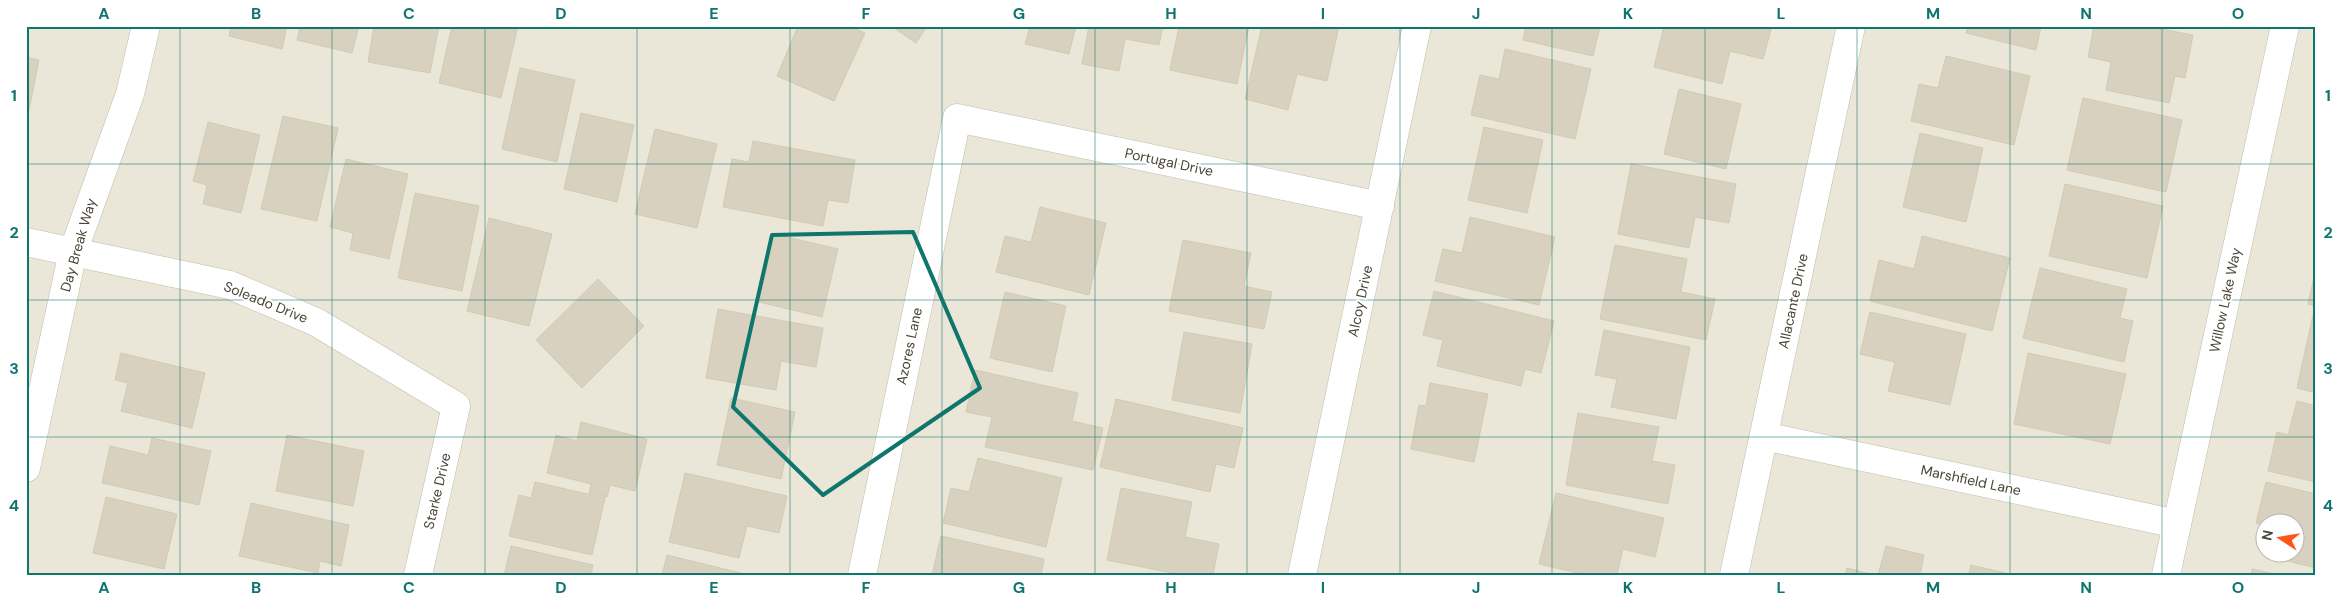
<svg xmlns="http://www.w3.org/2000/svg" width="2342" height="601" font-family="'DM Sans',sans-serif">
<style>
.residential{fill:#eae6d8;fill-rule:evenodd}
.building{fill:#d8d1bf;stroke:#d3cab2}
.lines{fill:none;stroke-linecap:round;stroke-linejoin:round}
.minor-casing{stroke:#c2bdac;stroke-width:29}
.minor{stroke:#fff;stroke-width:28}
.marked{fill:none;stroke:#0f766e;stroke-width:4;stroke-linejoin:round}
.grid{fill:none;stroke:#0f766e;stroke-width:1;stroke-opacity:0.55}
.labels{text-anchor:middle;stroke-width:4;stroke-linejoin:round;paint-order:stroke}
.street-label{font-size:14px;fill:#4a4538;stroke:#fff}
.neatline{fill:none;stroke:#0f766e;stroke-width:2}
.grid-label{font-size:16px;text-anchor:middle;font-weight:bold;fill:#0f766e}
</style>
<rect width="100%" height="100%" fill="#f6f4ea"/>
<path class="residential" d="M26,26H2316V575H26ZM2264,524H2294V554H2264Z"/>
<g class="building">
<path d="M231,26H287L282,49L229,36Z"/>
<path d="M300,26H359L352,53L297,40Z"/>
<path d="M374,26H439L430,73L368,62Z"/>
<path d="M452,26H518L501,98L439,83Z"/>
<path d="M798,26H850L865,33L834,101L777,76Z"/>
<path d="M891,26H927L916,43Z"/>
<path d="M1030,26H1076L1069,54L1025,44Z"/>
<path d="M1089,26H1163L1159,45L1125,39L1119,71L1082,64Z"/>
<path d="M1179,26H1249L1237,84L1170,70Z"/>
<path d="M1262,26H1339L1327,81L1297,74L1288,110L1245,99Z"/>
<path d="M1526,26H1600L1593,56L1523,40Z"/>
<path d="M1664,26H1772L1763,59L1730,51L1722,84L1654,67Z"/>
<path d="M1968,26H2041L2036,50L1966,33Z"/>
<path d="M2094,26H2145L2193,35L2185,78L2175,76L2169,103L2106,90L2111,62L2088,57Z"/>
<path d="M1505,49L1591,69L1575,139L1471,115L1480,75L1499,79Z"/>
<path d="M1946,56L2030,76L2014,145L1911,121L1919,84L1938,88Z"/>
<path d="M26,57L39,60L27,120H26Z"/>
<path d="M520,68L575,80L557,162L502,149Z"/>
<path d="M1679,89L1741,104L1726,169L1664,154Z"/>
<path d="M2083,98L2182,120L2166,192L2067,170Z"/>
<path d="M581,113L634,125L617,202L564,189Z"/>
<path d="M283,116L338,128L317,221L261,209Z"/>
<path d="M208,122L260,135L241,213L203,204L207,185L193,181Z"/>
<path d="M1484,127L1543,140L1527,213L1468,200Z"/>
<path d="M655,129L717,144L697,228L635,214Z"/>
<path d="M1920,133L1983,148L1966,222L1903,207Z"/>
<path d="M753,141L855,160L848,203L828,200L823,226L723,207L732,159L749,162Z"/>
<path d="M346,159L408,174L389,259L350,250L353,233L330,227Z"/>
<path d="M1631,164L1736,184L1729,223L1695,217L1689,248L1618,234Z"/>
<path d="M2065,184L2163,206L2147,278L2049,256Z"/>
<path d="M415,193L479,206L462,291L398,278Z"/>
<path d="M1040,207L1106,223L1089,295L996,272L1005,236L1031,242Z"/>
<path d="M1470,217L1555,237L1539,305L1435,281L1443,249L1462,253Z"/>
<path d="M489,218L552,234L529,326L467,311Z"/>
<path d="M775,234L838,249L822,317L759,302Z"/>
<path d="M1922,236L2010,258L1992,331L1870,301L1879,260L1914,269Z"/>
<path d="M1183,240L1251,253L1244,286L1272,292L1264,329L1169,311Z"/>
<path d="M1615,245L1687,259L1681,292L1715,299L1706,340L1600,319Z"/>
<path d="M2040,268L2127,289L2120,318L2133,321L2124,362L2023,338Z"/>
<path d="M2316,268V306L2308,304Z"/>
<path d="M598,279L644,326L582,388L536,340Z"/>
<path d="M1434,291L1554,321L1541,373L1525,369L1521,386L1437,366L1443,340L1423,335Z"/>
<path d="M1005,292L1066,306L1052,372L990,358Z"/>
<path d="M718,309L823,328L816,367L781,361L776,390L706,378Z"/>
<path d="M1870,312L1966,334L1950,405L1888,391L1895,362L1860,354Z"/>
<path d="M2313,315L2316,316V393L2297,388Z"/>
<path d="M1604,330L1690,347L1676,419L1611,407L1617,379L1595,375Z"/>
<path d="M1184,332L1252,344L1240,413L1172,400Z"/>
<path d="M121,353L205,373L192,428L121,411L128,383L115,380Z"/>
<path d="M2028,353L2126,374L2110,444L2014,424Z"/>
<path d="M975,370L1078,393L1072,421L1103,428L1093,470L985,447L992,417L966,412Z"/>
<path d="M1430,383L1488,394L1474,462L1411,449L1419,405L1426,406Z"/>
<path d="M731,398L795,412L781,479L717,465Z"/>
<path d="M1116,399L1243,428L1234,468L1216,464L1210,492L1100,467Z"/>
<path d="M2297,401L2316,406V482L2268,471L2277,432L2288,435Z"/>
<path d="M1578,413L1659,427L1652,461L1675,465L1668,504L1566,485Z"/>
<path d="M581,422L647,439L635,491L610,485L607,497L589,493L591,484L547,473L556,435L577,441Z"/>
<path d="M287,435L364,451L353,506L276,491Z"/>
<path d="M152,438L211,451L199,505L102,483L110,446L148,455Z"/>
<path d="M978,458L1062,478L1046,547L943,523L951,488L969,492Z"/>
<path d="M685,473L787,496L779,533L747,526L739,558L669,542Z"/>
<path d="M535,482L605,498L592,555L509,536L519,495L531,498Z"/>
<path d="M2266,482L2316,494V568L2276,558L2277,554H2294V524H2264V526L2256,523Z"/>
<path d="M1121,488L1192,502L1185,537L1219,544L1213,575H1182L1107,560Z"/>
<path d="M1556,493L1664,518L1655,557L1623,549L1617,575H1586L1539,564Z"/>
<path d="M106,497L177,514L164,569L93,553Z"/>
<path d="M251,503L349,525L341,566L320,561L318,573L239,556Z"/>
<path d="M941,536L1044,559L1041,575H932Z"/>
<path d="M511,546L593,565L591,575H504Z"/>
<path d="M1886,546L1924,555L1920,575H1878Z"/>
<path d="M667,555L749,575H662Z"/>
<path d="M1971,565L2010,574V575H1969Z"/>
<path d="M1847,568L1875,575H1845Z"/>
<path d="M2252,569L2280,575H2251Z"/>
</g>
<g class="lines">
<defs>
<g id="minor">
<path d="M26,242L230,285L316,322L456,406L418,575"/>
<path d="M1764,436L2177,524"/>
<path d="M26,468L73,252L130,94L146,26"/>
<path d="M862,575L957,118L1380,206"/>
<path d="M1302,575L1417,26"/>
<path d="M1734,575L1851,26"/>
<path d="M2166,575L2285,26"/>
</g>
</defs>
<use href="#minor" class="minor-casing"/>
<use href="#minor" class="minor"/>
</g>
<path class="marked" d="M913,232L980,388L823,495L733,407L772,235Z"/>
<path class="grid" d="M180,26V575M332,26V575M485,26V575M637,26V575M790,26V575M942,26V575M1095,26V575M1247,26V575M1400,26V575M1552,26V575M1705,26V575M1857,26V575M2010,26V575M2162,26V575M26,164H2316M26,300H2316M26,437H2316"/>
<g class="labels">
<g class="street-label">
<text transform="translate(1169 162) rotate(12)" y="5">Portugal Drive</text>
<text transform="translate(78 245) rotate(-74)" y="5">Day Break Way</text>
<text transform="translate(2225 300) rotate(-78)" y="5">Willow Lake Way</text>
<text transform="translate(1360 301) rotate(-78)" y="5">Alcoy Drive</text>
<text transform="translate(1793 301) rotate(-78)" y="5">Allacante Drive</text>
<text transform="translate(266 302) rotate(22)" y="5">Soleado Drive</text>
<text transform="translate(909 346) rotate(-78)" y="5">Azores Lane</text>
<text transform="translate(1971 480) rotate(12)" y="5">Marshfield Lane</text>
<text transform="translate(437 491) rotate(-77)" y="5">Starke Drive</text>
</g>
</g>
<rect width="2342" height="601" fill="none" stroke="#ffffff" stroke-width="55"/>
<g transform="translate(2280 538) rotate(282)"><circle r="24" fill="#ffffff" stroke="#b7b5af"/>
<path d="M0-4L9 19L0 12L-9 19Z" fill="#ff5518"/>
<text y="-8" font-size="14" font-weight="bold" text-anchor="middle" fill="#4a4538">N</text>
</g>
<rect x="28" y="28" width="2286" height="546" class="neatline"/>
<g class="grid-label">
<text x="104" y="19">A</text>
<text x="256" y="19">B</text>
<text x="409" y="19">C</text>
<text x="561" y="19">D</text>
<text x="714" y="19">E</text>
<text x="866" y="19">F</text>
<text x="1019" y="19">G</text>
<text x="1171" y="19">H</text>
<text x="1323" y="19">I</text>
<text x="1476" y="19">J</text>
<text x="1628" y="19">K</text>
<text x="1781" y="19">L</text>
<text x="1933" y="19">M</text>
<text x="2086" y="19">N</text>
<text x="2238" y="19">O</text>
<text x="14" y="101">1</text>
<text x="2328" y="101">1</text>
<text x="14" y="238">2</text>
<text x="2328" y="238">2</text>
<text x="14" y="374">3</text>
<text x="2328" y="374">3</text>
<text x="14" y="511">4</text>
<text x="2328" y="511">4</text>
<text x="104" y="593">A</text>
<text x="256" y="593">B</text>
<text x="409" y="593">C</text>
<text x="561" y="593">D</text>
<text x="714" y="593">E</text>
<text x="866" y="593">F</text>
<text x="1019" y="593">G</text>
<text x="1171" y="593">H</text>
<text x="1323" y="593">I</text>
<text x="1476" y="593">J</text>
<text x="1628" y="593">K</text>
<text x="1781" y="593">L</text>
<text x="1933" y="593">M</text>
<text x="2086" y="593">N</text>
<text x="2238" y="593">O</text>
</g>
</svg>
